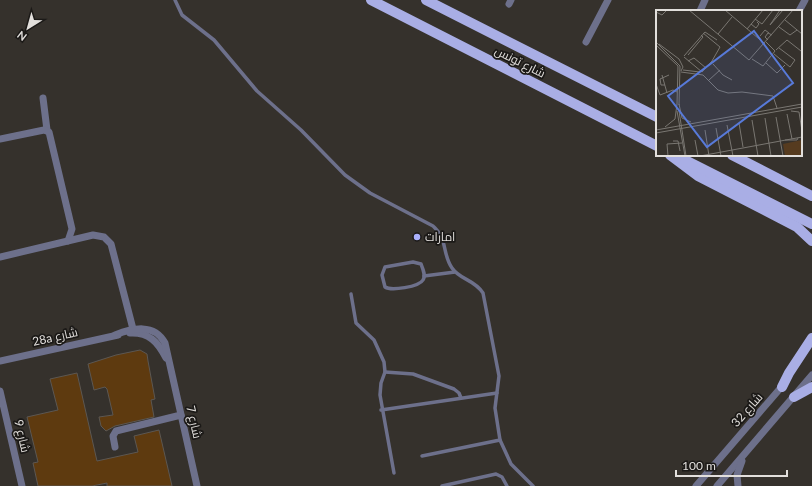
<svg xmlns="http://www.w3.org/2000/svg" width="812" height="486" font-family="Lato,Cairo,sans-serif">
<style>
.building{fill:#5e3a0f;stroke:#5c5752}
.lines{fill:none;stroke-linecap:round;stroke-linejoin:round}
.lane{stroke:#6d708b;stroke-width:3.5}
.street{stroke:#6d708b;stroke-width:7}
.primary{stroke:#a9aee5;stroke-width:10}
.poi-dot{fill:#aab0fb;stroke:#1b1917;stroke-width:1.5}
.labels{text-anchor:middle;stroke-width:3.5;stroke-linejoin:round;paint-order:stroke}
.street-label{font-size:12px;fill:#e2dfdc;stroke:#1b1917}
.poi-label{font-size:12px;fill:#e2dfdc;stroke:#1b1917;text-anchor:start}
.inset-road{fill:none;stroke:#7a7772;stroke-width:1}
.view{fill:#587ad9;fill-opacity:0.15;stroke:#587ad9;stroke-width:2}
.inset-edge{fill:none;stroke:#e2dfdc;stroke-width:2}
</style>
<rect width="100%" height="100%" fill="#35312c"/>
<g class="building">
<path d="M140,350L147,354L148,361L155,399L151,400L154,417L115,426L106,431L101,426L99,417L113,415L107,389L105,387L94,390L88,364L116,355Z"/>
<path d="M77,373L97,461L138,452L134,436L159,430L172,486H107V483L92,486H38L33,463L38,462L27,417L58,410L50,379Z"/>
</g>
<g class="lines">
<g class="lane">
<path d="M175,0L182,15L214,40L257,91L301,130L345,175L370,193L433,226C448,239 442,254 452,268C460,280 474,279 483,293L499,376L495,408L500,440L511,464L533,486"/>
<path d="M413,262L421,264C423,269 426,276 423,280C419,287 391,291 385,287L382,275L385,267Z"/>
<path d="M424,276L455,272"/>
<path d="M351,294L356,323L374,340L384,362L385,372L381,383L380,395L394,473"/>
<path d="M385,372L413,374L454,389L459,393L461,398"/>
<path d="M381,410L497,393"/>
<path d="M422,456L500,440"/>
<path d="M442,486L496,474L502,477L507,486"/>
</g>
<g class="street">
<path d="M509,4L511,0"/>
<path d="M700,11L705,0"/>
<path d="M799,11L805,0"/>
<path d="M586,42L608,0"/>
<path d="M43,98L47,130"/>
<path d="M0,139L44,130L49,132L72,229L68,241"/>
<path d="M0,257L93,235L104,237L111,244L133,329"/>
<path d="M130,333C149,332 158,342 166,358"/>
<path d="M115,335C133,328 154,323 165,343L197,486"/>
<path d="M0,361L118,335"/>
<path d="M0,391L22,486"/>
<path d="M115,447L113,436L116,431L181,415"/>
<path d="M696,486L784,384"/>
<path d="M717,486L812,375"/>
<path d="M738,486L737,475L742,461"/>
</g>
<g class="primary">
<path d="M371,0L657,146"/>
<path d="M426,0L657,117"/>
<path d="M670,155L698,176L797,227L812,241"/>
<path d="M732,155L812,196"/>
<path d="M685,160L812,224"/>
<path d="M782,387L789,373L812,338"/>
<path d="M794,397L812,387"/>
</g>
</g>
<circle class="poi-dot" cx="417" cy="237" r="4"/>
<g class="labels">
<g class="street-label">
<text transform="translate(520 62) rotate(27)" y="4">شارع تونس</text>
<text transform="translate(55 337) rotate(-13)" y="4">28a شارع</text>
<text transform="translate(747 410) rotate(-49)" y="4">شارع 32</text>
<text transform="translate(194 422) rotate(77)" y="4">شارع 7</text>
<text transform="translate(22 436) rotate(77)" y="4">شارع 9</text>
</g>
<g class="poi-label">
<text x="425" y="241">امارات</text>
</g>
</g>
<g transform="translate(656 10)">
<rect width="146" height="146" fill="#35312c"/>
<path d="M146,130V146H129L127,134Z" fill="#563b1f"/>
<path class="inset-road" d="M33,0L93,50L137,0M69,0L109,34M124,0L114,15L127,0M0,2L6,5L11,0M99,9L106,14L117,0M129,10L146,24M95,14L100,18L103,14L101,12M123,17L134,25L141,20M91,19L107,0M62,24L76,7M104,26L109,20L113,23M112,30L109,27L112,23L116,25M0,32L24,56L23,95M110,32L119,41M3,34L23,49L27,57L25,61M0,35L22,56L21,94M120,40L131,30L145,41M118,44L134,57L139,50L123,38M32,45L47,27L45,25M28,46L49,22L61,30M28,47L46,62L56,51L64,37L47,23M96,49L107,56L119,41M32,51L38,48L50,58M110,53L121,63L129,55M57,54L67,65L76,70M27,60L44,62M25,62L47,65L62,80L72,83L86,82L117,86L121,98M6,65L11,83M53,70L64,60M0,74L4,85L17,80L21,82M9,75H5L4,69L13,65M23,94L26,108L35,112M21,101L29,146M23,101L30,146M135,101L143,102L146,121M131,104L136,129M120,107L127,146M109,108L115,146M96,110L102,146M83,113L87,137M71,115L77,146M9,117L19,109L21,94M60,118L65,146M0,120L146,94M49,120L53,146M0,123L146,97M39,130L42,146M129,130H141L142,128M17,131H22L24,141M12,146L11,134L26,133M44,146L146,127"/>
<path class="view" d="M98,21L137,73L51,137L12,86Z"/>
<rect width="146" height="146" class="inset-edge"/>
</g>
<g transform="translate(28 28) rotate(217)" stroke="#1b1917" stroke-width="3" paint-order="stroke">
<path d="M0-3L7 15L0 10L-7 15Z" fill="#e2dfdc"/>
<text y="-6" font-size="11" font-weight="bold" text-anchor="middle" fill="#e2dfdc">N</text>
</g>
<path d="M676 470v6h111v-6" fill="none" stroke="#e2dfdc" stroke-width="2"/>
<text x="682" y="470" font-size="12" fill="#e2dfdc" stroke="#1b1917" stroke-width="3" paint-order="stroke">100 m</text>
</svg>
